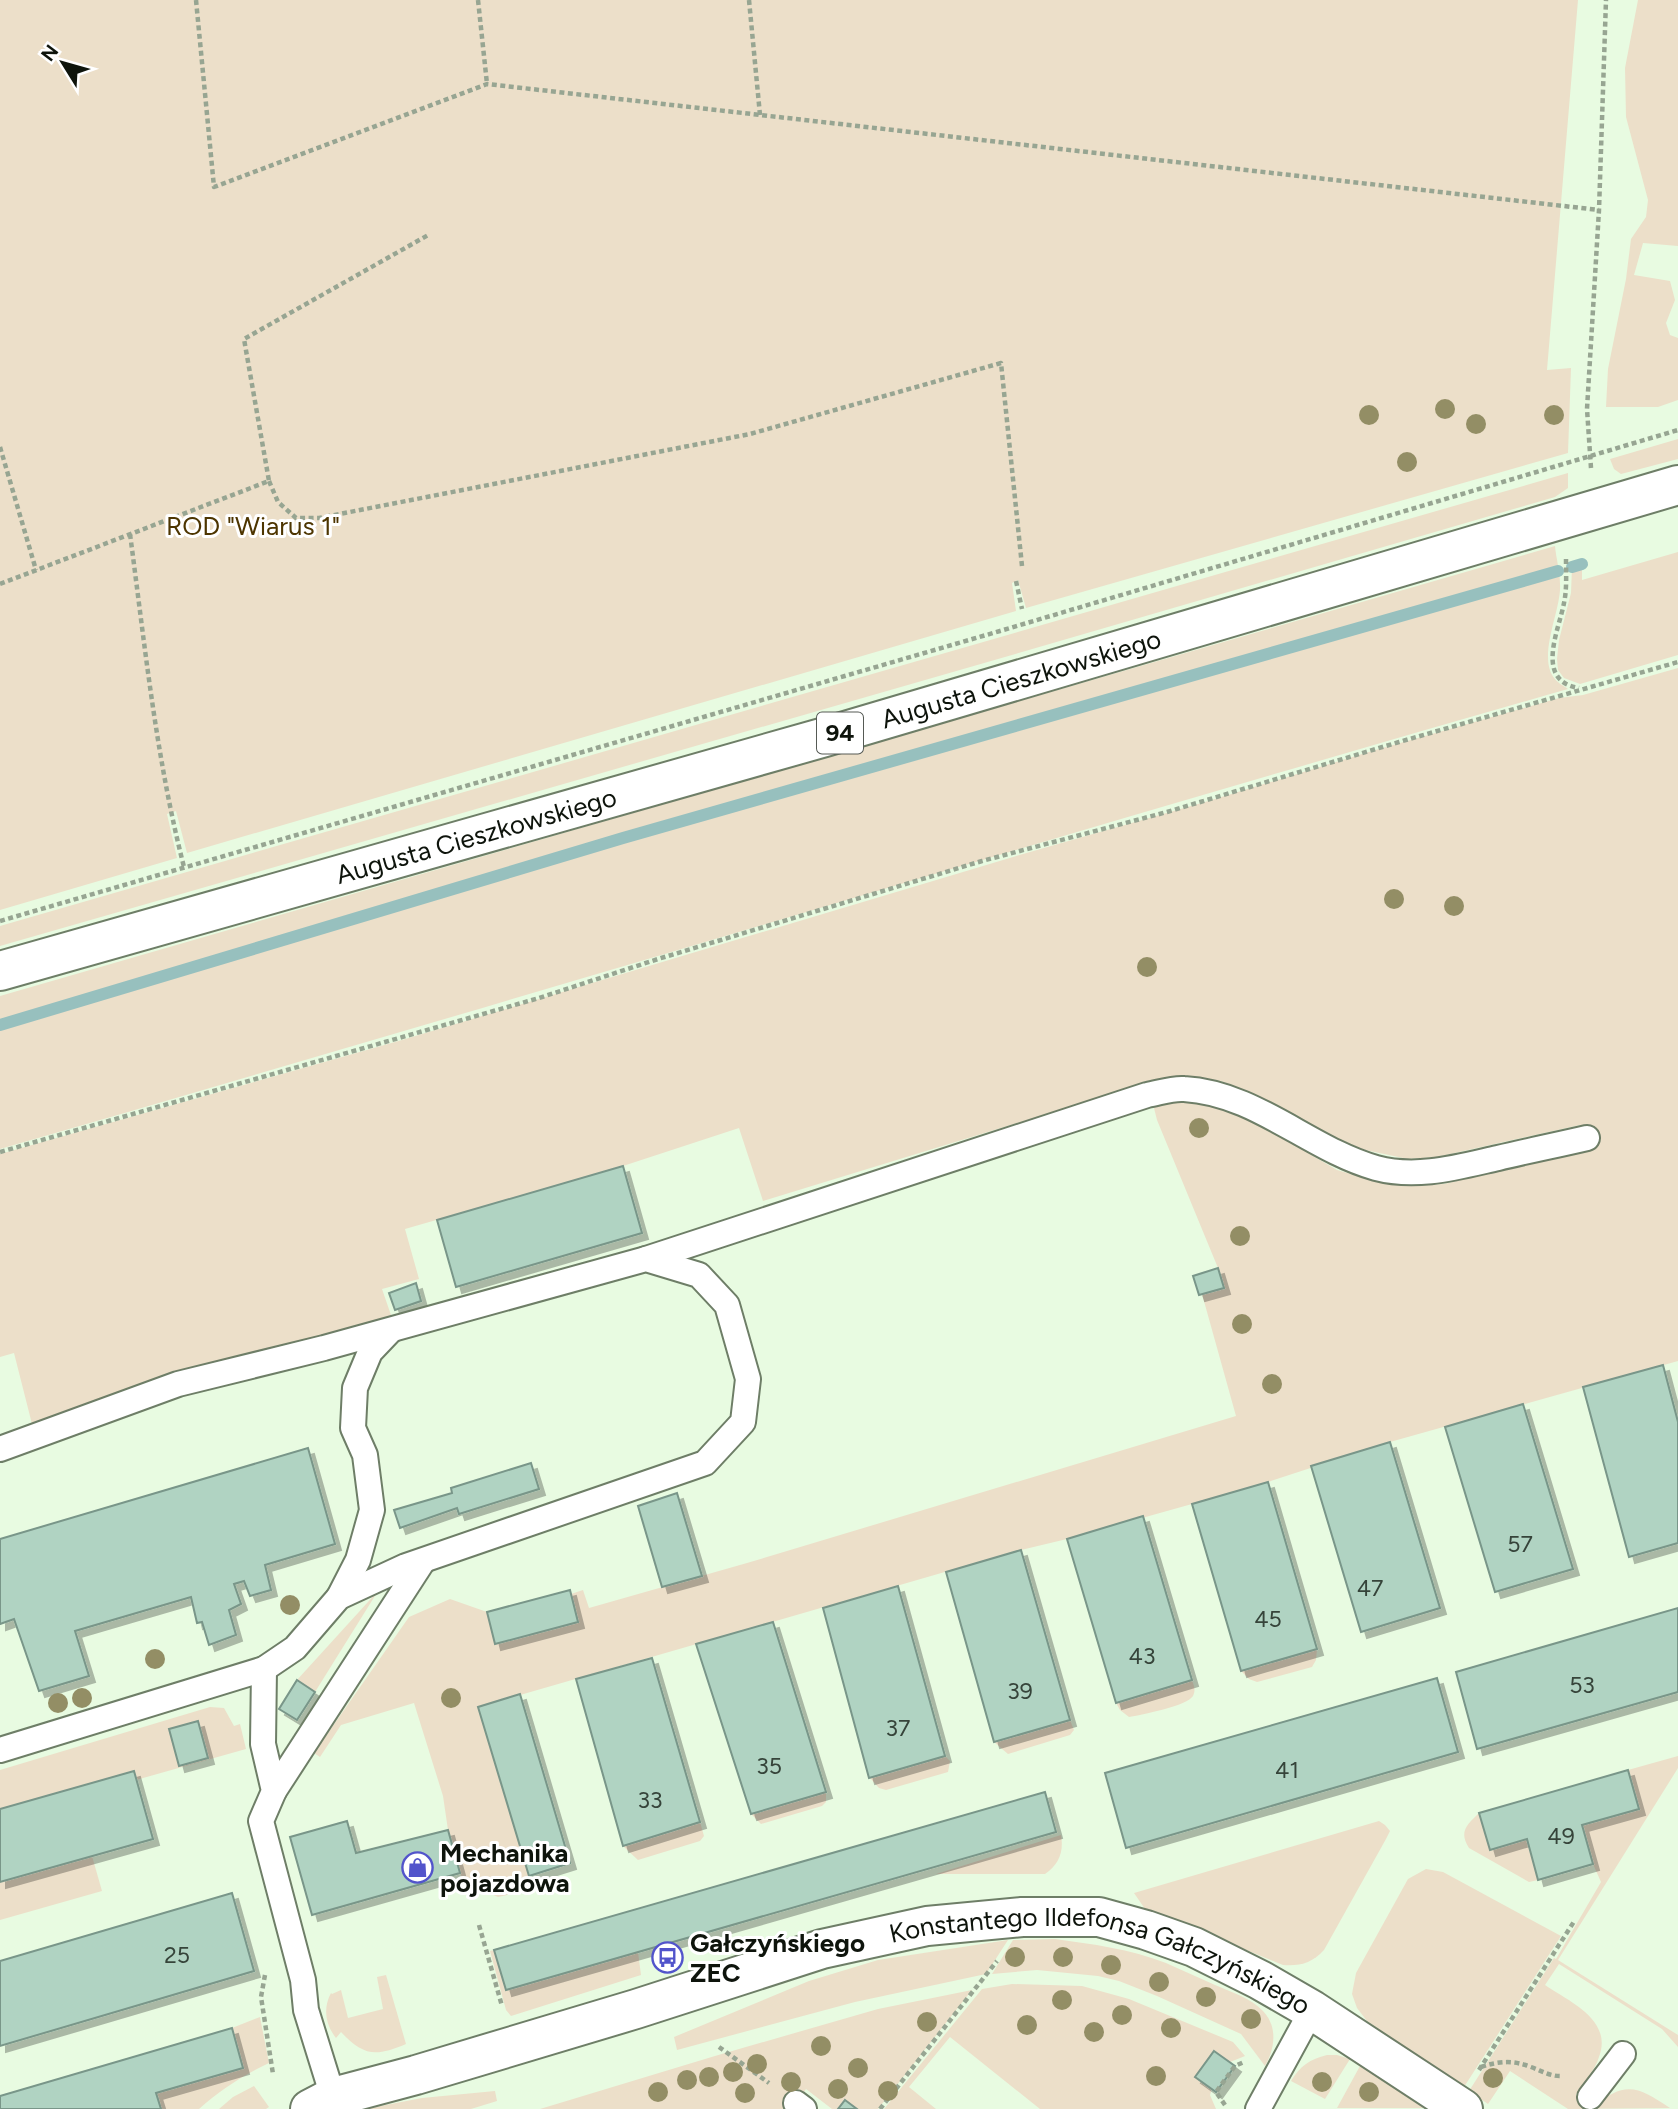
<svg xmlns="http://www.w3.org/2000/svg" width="1678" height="2109" font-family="Figtree,sans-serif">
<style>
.green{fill:#ecdfc9}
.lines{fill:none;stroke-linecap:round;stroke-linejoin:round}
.stream{stroke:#97c0be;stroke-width:12}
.building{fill:#b0d3c2;stroke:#799689;stroke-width:2;filter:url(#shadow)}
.service-casing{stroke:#6e7e67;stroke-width:28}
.minor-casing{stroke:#6e7e67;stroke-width:42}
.primary-casing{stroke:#6e7e67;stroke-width:42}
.path{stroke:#97a592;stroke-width:4.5;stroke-dasharray:5 3.5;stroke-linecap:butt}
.service{stroke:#fff;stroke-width:24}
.minor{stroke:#fff;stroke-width:38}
.primary{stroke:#fff;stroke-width:38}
.tree{fill:#938e65}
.labels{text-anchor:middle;stroke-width:6;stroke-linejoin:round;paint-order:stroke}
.number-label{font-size:23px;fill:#36443a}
.shield{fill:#fff;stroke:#565a55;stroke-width:2}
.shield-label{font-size:24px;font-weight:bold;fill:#0e140c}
.park-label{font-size:26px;fill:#4d3500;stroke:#fff}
.street-label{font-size:26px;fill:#0e140c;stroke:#fff}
.poi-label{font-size:26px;font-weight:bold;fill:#0e140c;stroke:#fff;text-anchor:start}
</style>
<defs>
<filter id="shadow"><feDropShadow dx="6" dy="6" stdDeviation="0" flood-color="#0004"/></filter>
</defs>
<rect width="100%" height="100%" fill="#e8fbe1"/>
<g class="green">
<path d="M0,0H1578L1547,370L1571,368L1568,453L1026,608L1018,580L1012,583L1016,611L187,853L176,811L167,814L177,858L0,910Z"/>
<path d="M1638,0H1678V246L1643,243L1634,275L1670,281L1675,300L1666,323L1670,335L1678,338V400L1658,407H1606L1608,369L1626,279L1631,239L1646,217L1648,200L1626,117L1625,68Z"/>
<path d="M1678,439V459L1621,474L1614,469L1610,459Z"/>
<path d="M1568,473V488L1555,497L1005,657L0,946V926Z"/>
<path d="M1555,546C1556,558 1560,571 1560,584C1562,609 1536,657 1555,679C1558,683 1564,686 1568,689C1045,839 523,998 0,1149V996Z"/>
<path d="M1678,552V655L1580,684L1564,678L1558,670L1557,659L1559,640L1571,593L1572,567L1582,564V580Z"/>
<path d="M1678,668V1361L1390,1442L1268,1482L1192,1504L1067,1539L1021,1550L479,1707L529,1876L507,1895L498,1897L489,1893L469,1892L460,1873L448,1830L443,1796L414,1703L341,1725L320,1757L314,1753L409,1617L450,1599L487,1612L496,1644L578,1622L571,1594L583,1590L589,1608L747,1563L1236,1416L1202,1294L1223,1287L1218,1268L1157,1120L1153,1104L1183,1100L1212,1102L1278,1131L1308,1153L1337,1170L1372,1180L1405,1186L1444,1184L1591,1148L1580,1125L1437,1157L1408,1159L1351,1147L1252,1094L1221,1081L1184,1077L1148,1083L763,1201L739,1128L623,1166L405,1229L419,1279L382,1289L392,1318L136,1388L32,1424L14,1353L0,1357V1154L402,1040L1023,854L1205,802L1372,751L1559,698L1583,695Z"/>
<path d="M378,1591L315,1692L297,1680Z"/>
<path d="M1317,1649L1316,1660L1312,1667L1257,1682L1249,1679L1241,1671Z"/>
<path d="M1192,1680C1194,1686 1196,1690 1193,1696C1187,1706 1141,1715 1129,1717L1120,1710L1116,1703Z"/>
<path d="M210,1707L224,1708L234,1726L240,1724L246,1749L136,1780L134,1771L0,1809V1770Z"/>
<path d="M1070,1720L1074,1730L1070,1735L1008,1754L994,1742Z"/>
<path d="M945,1756L950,1761L948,1772L886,1790L879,1788L870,1778Z"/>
<path d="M1678,1756V1768L1558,1960L1678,2035V2047L1662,2029L1559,1964L1545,1985C1570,2002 1613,2020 1599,2057C1595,2071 1583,2082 1576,2095L1594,2107C1625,2079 1640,2088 1670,2108L1568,2109L1510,2071L1488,2104L1469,2091L1554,1958L1556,1959L1601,1882L1593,1864L1582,1825L1639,1809L1628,1770Z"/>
<path d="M826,1792V1802L822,1806L761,1824L751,1814Z"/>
<path d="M1479,1813L1490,1850L1527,1839L1538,1880L1529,1882L1469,1848C1458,1831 1468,1824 1479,1813Z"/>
<path d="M1379,1821L1385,1825L1390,1831L1386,1839L1324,1950C1312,1963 1301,1966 1283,1965L1145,1909L1134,1893Z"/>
<path d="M700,1822L704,1836L700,1841L638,1860L623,1846Z"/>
<path d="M1061,1835C1064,1852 1059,1864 1045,1874H936Z"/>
<path d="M92,1856L102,1891L0,1920V1882Z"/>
<path d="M1426,1869L1443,1872L1561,1936L1464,2087L1367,2021L1357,2008L1352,1994L1356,1973L1408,1879Z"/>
<path d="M1055,1939C1092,1944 1130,1949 1166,1963C1182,1970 1199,1978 1215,1985C1231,1992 1251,1998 1263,2011C1278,2027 1275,2048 1265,2066L1241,2034L1157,1996L1119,1981L1098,1976L1037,1970L992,1974L1013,1940Z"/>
<path d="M1008,1940L986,1974L855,2002L677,2050L674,2037L809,1981L878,1960Z"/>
<path d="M494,1950L506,1990L638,1952L641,1975L511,2016L506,2010L490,1951Z"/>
<path d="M386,1975L406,2044C375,2057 364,2056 341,2032L336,2038C325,2024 323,2008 331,1993L332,1994L341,1990L348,2018L383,2009L377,1977Z"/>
<path d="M1012,1984L1082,1986L1129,1999L1233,2042L1245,2056L1230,2062L1214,2051L1196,2076L1212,2089L1210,2095L1216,2109H1040L950,2037L909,2087L936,2109H884L982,1989Z"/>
<path d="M972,1990L878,2109H857L845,2100L838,2109H832L806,2089L792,2109H540L715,2056L878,2009Z"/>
<path d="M260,2017L269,2063C243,2075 220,2090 199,2109H161L156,2093L243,2068L232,2028Z"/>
<path d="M1327,2055H1337L1350,2059L1325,2099L1291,2081C1300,2066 1310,2059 1327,2055Z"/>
<path d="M1360,2066L1425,2108H1337Z"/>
<path d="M254,2086L269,2107L266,2109H219L233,2097Z"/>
<path d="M495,2091L497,2101L471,2109H365L422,2098Z"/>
</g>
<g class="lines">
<g class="stream">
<path d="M1572,567L1582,564"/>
<path d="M0,1025L623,838L1558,571"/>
</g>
</g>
<g class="building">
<path d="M623,1166L642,1233L456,1287L437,1220Z"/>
<path d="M1218,1268L1224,1288L1199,1295L1193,1276Z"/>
<path d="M416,1283L421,1301L395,1310L389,1293Z"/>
<path d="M1663,1365L1678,1422V1543L1629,1557L1583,1387Z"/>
<path d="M1523,1404L1573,1569L1495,1592L1445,1427Z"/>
<path d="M1390,1442L1440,1608L1361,1632L1311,1466Z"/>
<path d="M308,1448L335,1544L265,1565L271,1590L250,1596L244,1581L234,1584L241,1604L229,1610L236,1635L209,1645L202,1622L197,1623L191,1597L75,1631L89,1676L39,1691L14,1619L0,1624V1539Z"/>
<path d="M531,1463L539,1489L459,1514L457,1508L400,1528L394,1510L452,1493L451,1488Z"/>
<path d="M1268,1482L1317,1649L1241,1671L1192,1504Z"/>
<path d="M677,1493L702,1576L662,1587L638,1506Z"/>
<path d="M1143,1516L1192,1680L1116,1703L1067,1539Z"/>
<path d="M1021,1550L1070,1720L994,1742L946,1572Z"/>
<path d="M898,1586L945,1756L869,1778L823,1608Z"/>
<path d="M570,1590L578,1622L495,1644L487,1612Z"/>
<path d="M1678,1608V1692L1477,1749L1456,1672Z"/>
<path d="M773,1622L826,1792L751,1814L696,1644Z"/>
<path d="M652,1658L700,1822L623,1846L576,1679Z"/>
<path d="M1437,1678L1458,1752L1126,1848L1105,1773Z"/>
<path d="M297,1680L315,1692L297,1720L279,1709Z"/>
<path d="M520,1694L570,1863L529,1876L478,1707Z"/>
<path d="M198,1721L208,1758L179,1766L169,1729Z"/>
<path d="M1628,1770L1639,1809L1582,1825L1593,1864L1538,1880L1527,1839L1490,1850L1479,1813Z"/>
<path d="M134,1771L153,1839L0,1882V1809Z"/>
<path d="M1045,1792L1056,1832L506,1990L494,1950Z"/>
<path d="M347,1821L356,1853L448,1830L460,1873L312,1915L290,1837Z"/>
<path d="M232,1893L254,1971L0,2046V1961Z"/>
<path d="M232,2028L243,2068L156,2093L161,2109H0V2096Z"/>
<path d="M1214,2051L1235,2066L1216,2092L1195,2077Z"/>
<path d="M845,2100L857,2109H838Z"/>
</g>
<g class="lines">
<defs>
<g id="service">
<path d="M646,1259L1147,1095C1159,1093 1172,1088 1184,1089C1256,1093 1309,1149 1376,1168C1417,1179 1458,1167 1498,1158C1527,1151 1557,1145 1587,1138"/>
<path d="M0,1449L178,1384L324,1348L646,1259L699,1275L727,1305L748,1379L743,1422L705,1463L406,1566L339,1597L295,1648L264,1669L0,1750"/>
<path d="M339,1597L358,1560L372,1510L365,1455L353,1428L355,1388L370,1352L390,1331"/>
<path d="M264,1669L263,1744L274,1791L261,1821L303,1980L306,2010L333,2097"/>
<path d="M274,1791L423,1561"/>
<path d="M1590,2097L1623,2054"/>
<path d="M796,2103L804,2109"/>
<path d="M1258,2109L1312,2010"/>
</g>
<g id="minor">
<path id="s1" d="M310,2109L333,2097L416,2075L636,2009L822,1949L927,1926L1022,1917H1099L1146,1930L1194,1947L1260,1980L1312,2010L1463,2109"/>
</g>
<g id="primary">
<path id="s2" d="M0,971L825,737L1678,485"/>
</g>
</defs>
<use href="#service" class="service-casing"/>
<use href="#minor" class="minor-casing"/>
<use href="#primary" class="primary-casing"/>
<g class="path">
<path d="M196,0L214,187L487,84L1599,210"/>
<path d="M478,0L487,84"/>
<path d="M749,0L760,115"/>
<path d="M0,447L36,570"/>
<path d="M1591,468L1587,409L1599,210L1606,0"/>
<path d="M269,481L278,502L296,518H319L750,434L1001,363L1022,566"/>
<path d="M130,534C145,646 156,758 184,867"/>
<path d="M1566,559C1566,574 1567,589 1564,603C1559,630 1534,681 1579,688"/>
<path d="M1016,581L1022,609"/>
<path d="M0,584L269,481L244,339L430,234"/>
<path d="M0,921L1000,631L1678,430"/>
<path d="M0,1152L539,998L658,959L982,861L1167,812L1399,742L1678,662"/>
<path d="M479,1925L502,2006"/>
<path d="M265,1975L261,1997L273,2074"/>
<path d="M719,2047L769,2083"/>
<path d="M1481,2067C1499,2061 1513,2060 1531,2067C1542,2071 1551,2077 1563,2076"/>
<path d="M1479,2070L1575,1920"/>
<path d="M1225,2105L1216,2092L1235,2066L1244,2062"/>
<path d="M880,2109L997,1961"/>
</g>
<use href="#service" class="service"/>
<use href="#minor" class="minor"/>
<use href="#primary" class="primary"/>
</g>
<g class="tree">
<circle cx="1445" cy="409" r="10"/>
<circle cx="1369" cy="415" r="10"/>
<circle cx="1554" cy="415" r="10"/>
<circle cx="1476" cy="424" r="10"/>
<circle cx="1407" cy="462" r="10"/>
<circle cx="1394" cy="899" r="10"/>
<circle cx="1454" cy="906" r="10"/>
<circle cx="1147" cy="967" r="10"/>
<circle cx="1199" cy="1128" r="10"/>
<circle cx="1240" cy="1236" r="10"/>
<circle cx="1242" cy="1324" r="10"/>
<circle cx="1272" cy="1384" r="10"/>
<circle cx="290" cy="1605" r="10"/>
<circle cx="155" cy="1659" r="10"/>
<circle cx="82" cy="1698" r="10"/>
<circle cx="451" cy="1698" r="10"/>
<circle cx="58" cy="1703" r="10"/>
<circle cx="1015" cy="1957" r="10"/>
<circle cx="1063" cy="1957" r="10"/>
<circle cx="1111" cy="1965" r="10"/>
<circle cx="1159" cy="1982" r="10"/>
<circle cx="1206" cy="1997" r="10"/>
<circle cx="1062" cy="2000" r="10"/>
<circle cx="1122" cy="2015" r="10"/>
<circle cx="1251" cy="2019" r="10"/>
<circle cx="927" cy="2022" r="10"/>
<circle cx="1027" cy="2025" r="10"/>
<circle cx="1171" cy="2028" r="10"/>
<circle cx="1094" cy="2032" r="10"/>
<circle cx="821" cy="2046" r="10"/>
<circle cx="757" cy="2064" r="10"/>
<circle cx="858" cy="2068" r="10"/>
<circle cx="733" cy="2072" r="10"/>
<circle cx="1156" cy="2076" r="10"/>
<circle cx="709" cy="2077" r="10"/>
<circle cx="1493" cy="2078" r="10"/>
<circle cx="687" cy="2080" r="10"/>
<circle cx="791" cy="2082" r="10"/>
<circle cx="1322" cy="2082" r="10"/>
<circle cx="838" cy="2089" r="10"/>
<circle cx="888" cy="2091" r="10"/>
<circle cx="658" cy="2092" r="10"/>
<circle cx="1369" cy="2092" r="10"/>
<circle cx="745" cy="2093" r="10"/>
</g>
<defs>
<symbol id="shop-ring" viewBox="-11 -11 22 22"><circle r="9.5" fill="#fff" stroke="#5254cb" stroke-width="1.5"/><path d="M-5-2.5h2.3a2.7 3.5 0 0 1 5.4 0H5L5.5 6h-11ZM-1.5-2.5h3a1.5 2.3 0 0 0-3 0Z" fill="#5254cb"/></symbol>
<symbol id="bus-ring" viewBox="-11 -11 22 22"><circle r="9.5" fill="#fff" stroke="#5254cb" stroke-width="1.5"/><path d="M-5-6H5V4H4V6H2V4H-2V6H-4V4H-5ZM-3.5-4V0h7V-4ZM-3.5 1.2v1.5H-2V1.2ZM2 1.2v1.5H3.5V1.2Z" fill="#5254cb"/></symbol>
</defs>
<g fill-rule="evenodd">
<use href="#shop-ring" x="400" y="1850" width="35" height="35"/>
<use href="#bus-ring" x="650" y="1940" width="35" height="35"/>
</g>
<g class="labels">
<g class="number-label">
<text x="1520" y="1552">57</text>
<text x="1370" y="1596">47</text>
<text x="1268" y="1627">45</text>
<text x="1142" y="1664">43</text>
<text x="1582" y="1693">53</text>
<text x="1020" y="1699">39</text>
<text x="898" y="1736">37</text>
<text x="769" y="1774">35</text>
<text x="1287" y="1778">41</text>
<text x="650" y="1808">33</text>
<text x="1561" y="1844">49</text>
<text x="177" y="1963">25</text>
</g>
<rect class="shield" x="817" y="712.5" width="46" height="41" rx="5"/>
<g class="shield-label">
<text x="840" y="741">94</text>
</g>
<g class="park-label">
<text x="253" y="535">ROD "Wiarus 1"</text>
</g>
<g class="street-label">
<text dy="9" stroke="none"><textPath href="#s2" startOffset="1062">Augusta Cieszkowskiego</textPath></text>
<text dy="9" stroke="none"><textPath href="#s2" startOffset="495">Augusta Cieszkowskiego</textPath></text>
<text dy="9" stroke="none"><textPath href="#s1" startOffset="826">Konstantego Ildefonsa Gałczyńskiego</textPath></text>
</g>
<g class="poi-label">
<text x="440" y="1862">Mechanika<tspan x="440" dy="30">pojazdowa</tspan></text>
<text x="690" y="1952">Gałczyńskiego<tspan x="690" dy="30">ZEC</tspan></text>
</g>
</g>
<g transform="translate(63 63) rotate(307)" stroke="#ffffff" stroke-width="5" paint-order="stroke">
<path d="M0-5L12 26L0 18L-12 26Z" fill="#0e140c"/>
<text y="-10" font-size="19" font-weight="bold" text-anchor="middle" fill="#0e140c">N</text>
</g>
</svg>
